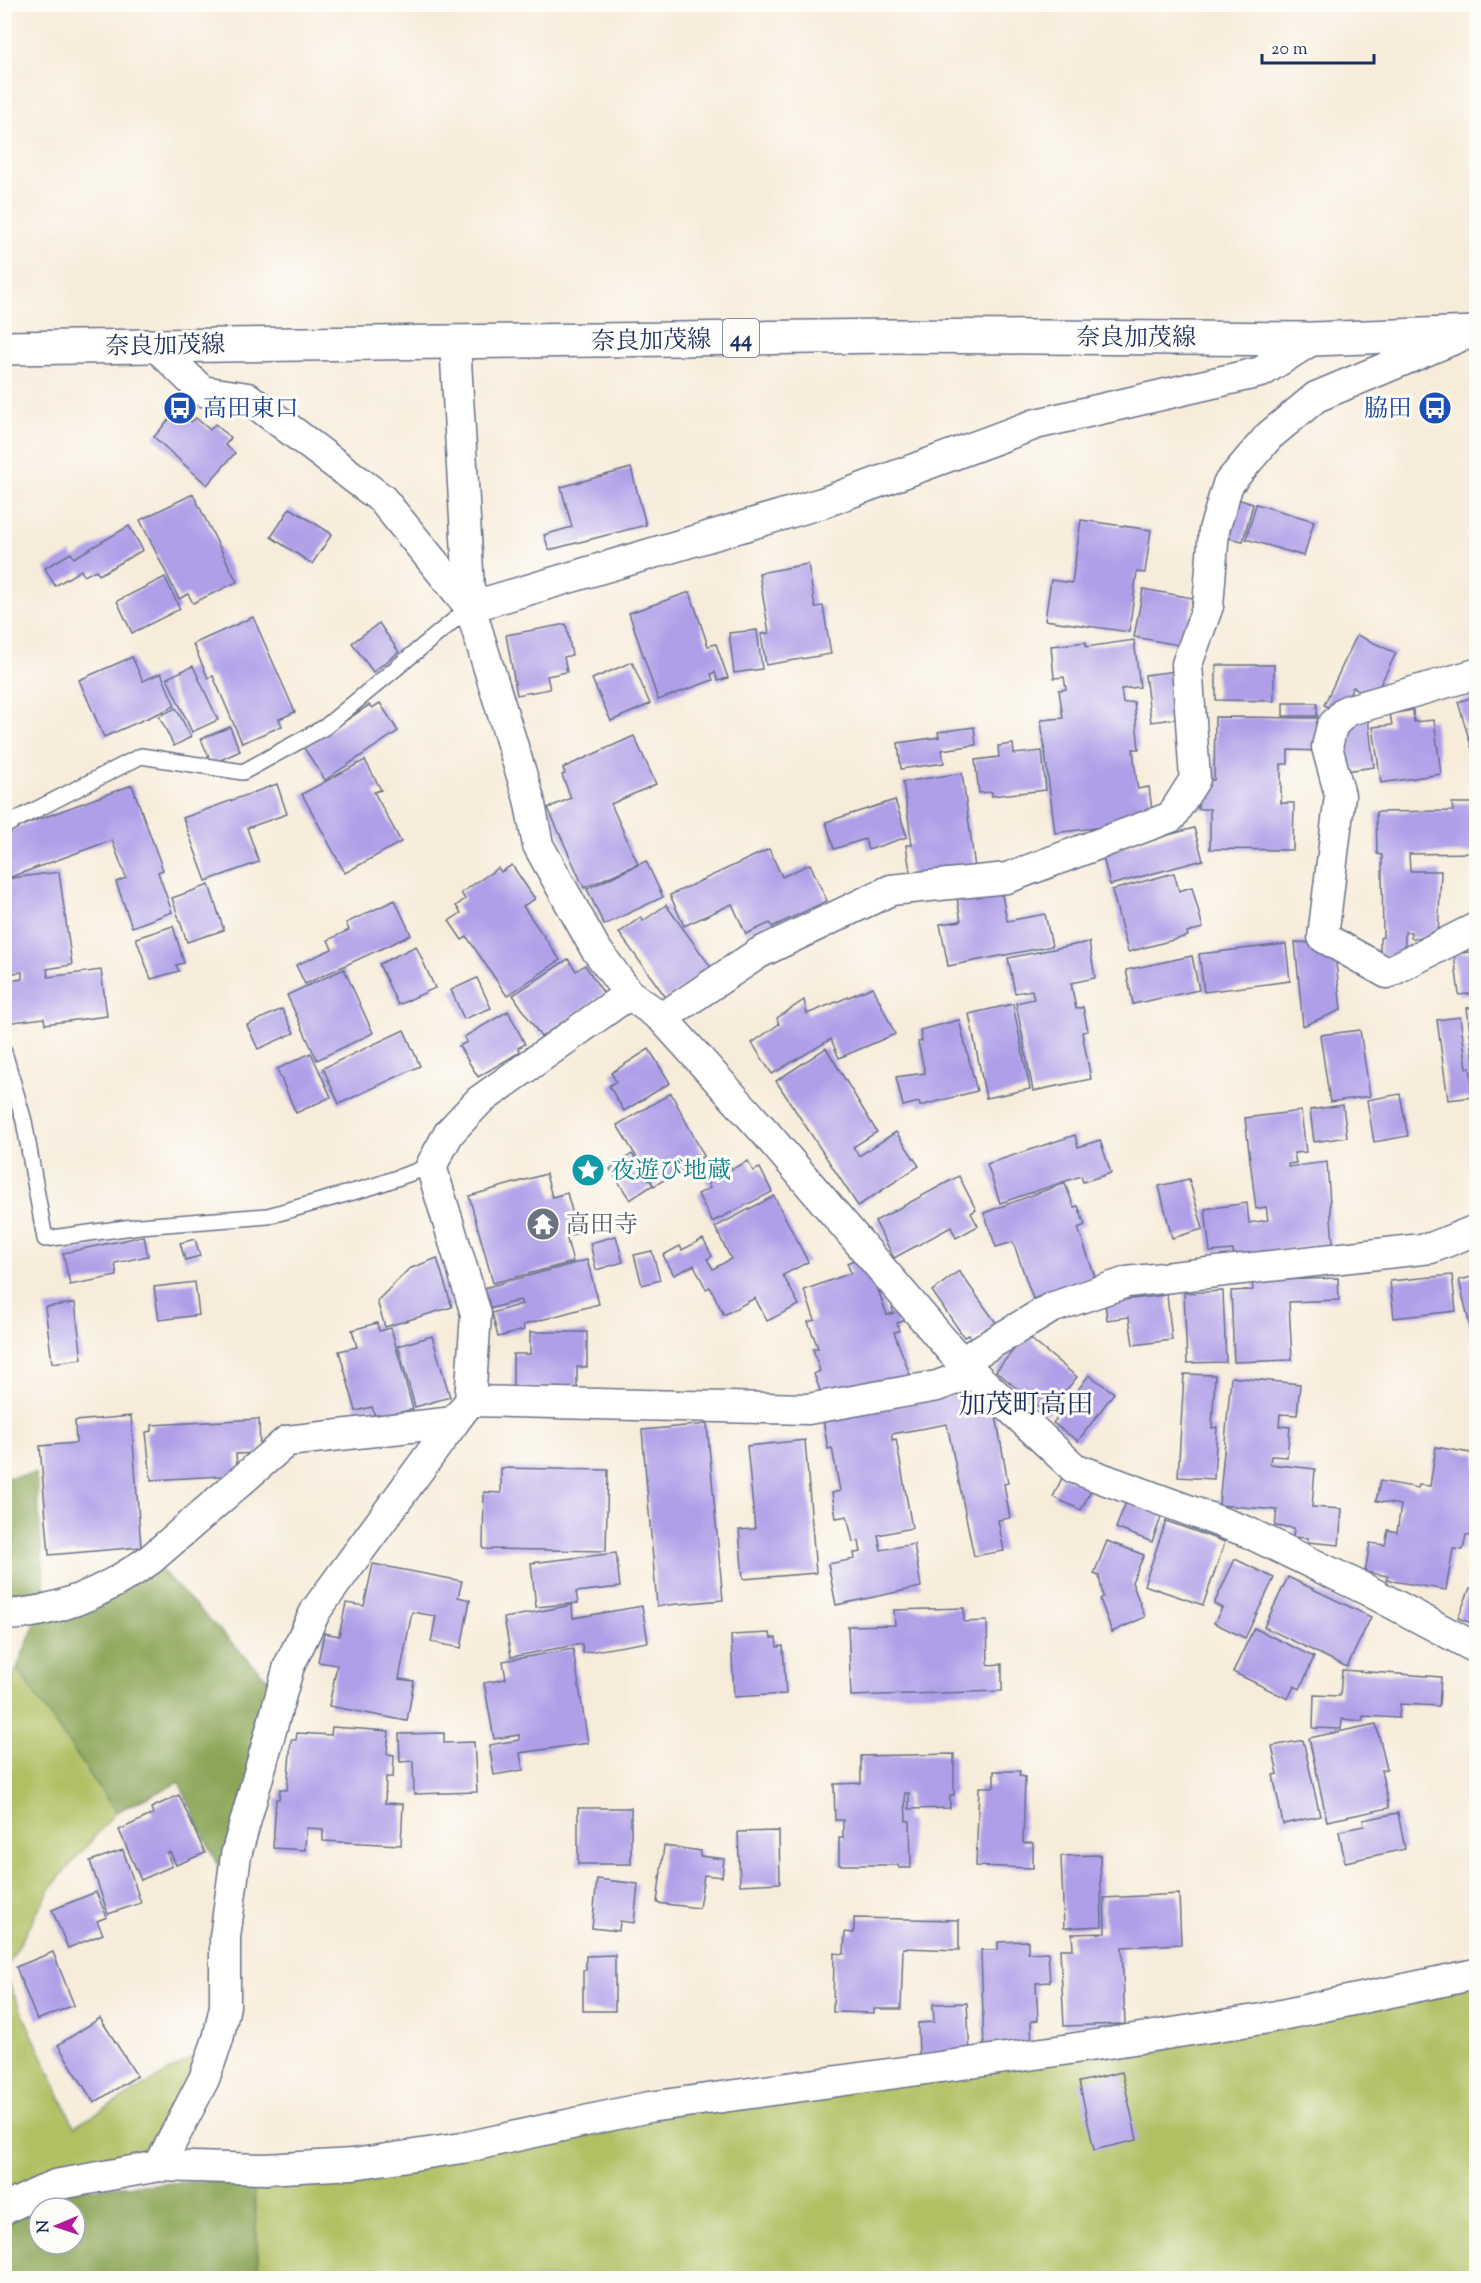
<svg xmlns="http://www.w3.org/2000/svg" width="1481" height="2283" font-family="'Sorts Mill Goudy','Noto Serif JP',serif">
<style>
.green{fill:#b1c063;stroke:#667860;stroke-width:1.5}
.forest{fill:#8ca659;stroke:#546a5c;stroke-width:1.5;fill-rule:evenodd}
.building{fill:#af9fe8}
.lines{fill:none;stroke-linecap:round;stroke-linejoin:round}
.lane-casing{stroke:#687189;stroke-width:18}
.street-casing{stroke:#687189;stroke-width:33}
.primary-casing{stroke:#687189;stroke-width:36}
.lane{stroke:#fff;stroke-width:15}
.street{stroke:#fff;stroke-width:30}
.primary{stroke:#fff;stroke-width:33}
.labels{text-anchor:middle;stroke-width:6;stroke-linejoin:round;paint-order:stroke}
.shield{fill:#fdfcf7;stroke:#5f6c8c;stroke-width:1.5}
.shield-label{font-size:22px;font-weight:bold;fill:#1b2f5e}
.street-label{font-size:24px;fill:#1b2f5e;stroke:#fdfcf7}
.transit-label{font-size:24px;fill:#164399;stroke:#fdfcf7;text-anchor:start}
.culture-label{font-size:24px;fill:#0d838f;stroke:#fdfcf7;text-anchor:start}
.worship-label{font-size:24px;fill:#5b616d;stroke:#fdfcf7;text-anchor:start}
.quarter-label{font-size:27px;fill:#1b2f5e;stroke:#fdfcf7}
</style>
<rect width="100%" height="100%" fill="#fdfcf7"/>
<filter id="ink" filterUnits="userSpaceOnUse"><feTurbulence type="fractalNoise" baseFrequency=".0167" numOctaves="2"/><feDisplacementMap in="SourceGraphic" scale="12" xChannelSelector="R" yChannelSelector="G"/><feConvolveMatrix kernelMatrix="1 2 1 2 8 2 1 2 1" color-interpolation-filters="sRGB"/></filter>
<filter id="wash" filterUnits="userSpaceOnUse"><feTurbulence type="fractalNoise" baseFrequency=".008" numOctaves="4" result="noise"/><feDisplacementMap in="SourceGraphic" scale="24" xChannelSelector="R" yChannelSelector="G"/><feGaussianBlur stdDeviation="1.35" result="paint"/><feColorMatrix in="noise" values="0 0 0 0 0 0 0 0 0 0 0 0 0 0 0 0 0 1.4 0 .05"/><feComposite in="paint" operator="in"/></filter>
<g filter="url(#wash)">
<rect width="100%" height="100%" fill="#f7ecda"/>
<g class="green">
<path d="M17,1668L116,1812L52,1886L5,1970L4,1699Z"/>
<path d="M4,1973L74,2126L207,2050L156,2152L51,2171L5,2192Z"/>
<path d="M1476,1986V2278H259L253,2178L651,2118Z"/>
</g>
<g class="forest">
<path d="M36,1473L45,1597L5,1599V1478Z"/>
<path d="M157,1566L271,1683L223,1877L179,1782L116,1812L17,1668L37,1619Z"/>
<path d="M253,2178L259,2278H5L4,2221L60,2190ZM39,2208H75V2244H39Z"/>
</g>
<g id="blocks">
<g class="building">
<path d="M177,410L191,422L196,418L210,430L215,424L231,438L225,445L235,453L207,485L154,437Z"/>
<path d="M631,468L646,525L549,550L544,535L572,527L561,487Z"/>
<path d="M193,494L237,582L193,603L188,594L179,599L140,520Z"/>
<path d="M1231,497L1253,504L1243,541L1229,538Z"/>
<path d="M1256,504L1314,521L1304,556L1246,539Z"/>
<path d="M290,508L332,534L312,564L271,537Z"/>
<path d="M1081,520L1151,530L1145,573L1137,572L1129,632L1045,620L1051,580L1072,583Z"/>
<path d="M129,526L143,550L99,575L96,570L84,576L81,570L55,586L45,568L71,553L74,558Z"/>
<path d="M808,564L815,607L823,606L831,654L766,665L761,634L769,633L759,573Z"/>
<path d="M165,577L180,609L132,633L117,601Z"/>
<path d="M1143,589L1193,598L1184,646L1134,637Z"/>
<path d="M690,592L708,646L716,644L728,678L718,681L715,672L711,674L713,680L658,700L629,613Z"/>
<path d="M253,617L295,712L279,719L282,726L242,743L213,676L208,678L193,644Z"/>
<path d="M379,623L399,652L373,672L352,643Z"/>
<path d="M566,624L572,655L564,657L567,672L547,676L550,689L517,695L506,635Z"/>
<path d="M757,630L762,669L734,673L729,633Z"/>
<path d="M1357,635L1396,653L1374,697L1353,687L1343,707L1333,710L1324,705Z"/>
<path d="M1134,640L1140,687L1121,689L1123,703L1134,702L1139,749H1133L1137,785L1138,789L1149,787L1153,818L1143,822L1055,833L1041,720L1063,718L1059,690L1066,689L1064,677L1054,678L1051,646L1086,642V647Z"/>
<path d="M132,657L143,681L161,673L175,706L104,737L79,680Z"/>
<path d="M632,662L650,704L611,721L592,679Z"/>
<path d="M1216,665H1274V701L1216,700Z"/>
<path d="M193,666L218,720L192,732L167,678Z"/>
<path d="M1176,671L1182,718L1151,722L1145,675Z"/>
<path d="M1476,696V747L1472,749L1458,702Z"/>
<path d="M380,703L398,731L325,780L304,748L369,705L372,708Z"/>
<rect x="1283" y="703" width="34" height="13"/>
<path d="M176,708L191,737L174,746L159,716Z"/>
<path d="M1413,710L1414,722L1434,720L1441,774L1381,783L1373,727L1392,725L1390,714Z"/>
<path d="M1215,717L1319,718V751L1288,750V764H1281V803H1294L1293,850L1210,849V809H1198V779L1214,780Z"/>
<path d="M1368,718L1374,767L1338,772L1346,721Z"/>
<path d="M230,727L240,751L212,764L201,739Z"/>
<path d="M974,727L976,745L942,750L944,763L901,769L898,743L939,737L938,732Z"/>
<path d="M634,736L656,784L611,804L638,864L584,888L548,808L571,798L562,775L565,774L563,768Z"/>
<path d="M1013,744L1014,754L1042,751L1046,790L992,796V792L979,793L975,760L999,757L998,746Z"/>
<path d="M365,760L381,790L374,792L401,842L345,873L302,794Z"/>
<path d="M962,773L975,868L911,878L906,845H912L903,782Z"/>
<path d="M277,784L287,814L247,828L259,862L206,881L183,818Z"/>
<path d="M132,785L163,870L158,872L172,912L132,927L116,882L126,878L112,840L8,878L4,868V832Z"/>
<path d="M895,800L907,837L868,850L865,839L834,849L826,822Z"/>
<path d="M1452,803H1476V853L1409,854L1410,871H1441L1438,937L1411,938V932H1405V955L1380,956V938L1383,937L1382,872V855L1377,854L1376,812L1453,811Z"/>
<path d="M1194,828L1203,860L1110,885L1102,853Z"/>
<path d="M769,849L782,877L810,864L827,901L772,927L770,923L746,934L732,904L684,926L670,895Z"/>
<path d="M646,861L663,897L604,925L587,889Z"/>
<path d="M512,865L535,899L523,906L560,960L507,996L467,937L462,940L449,921L461,913L456,906L465,899L461,893L498,868L501,872Z"/>
<path d="M59,872L72,965L47,969L48,977L101,970L107,1016L45,1024L44,1018L6,1023L4,982L22,979V972L5,974L4,879Z"/>
<path d="M1174,873L1179,891L1192,887L1203,928L1187,932L1188,936L1128,952L1112,890Z"/>
<path d="M1000,884L1007,921L1045,914L1052,946L948,966L940,924L961,921L956,892Z"/>
<path d="M209,885L224,930L187,942L172,898Z"/>
<path d="M395,900L411,935L305,984L296,965L332,949L328,940L349,930L346,923Z"/>
<path d="M666,905L711,967L667,999L619,933L641,917L643,921Z"/>
<path d="M173,926L184,963L176,965L179,971L151,979L136,938Z"/>
<path d="M1089,942L1095,978L1071,983L1076,1009L1083,1007L1088,1031L1082,1032L1091,1079L1033,1091L1016,1003L1034,999L1032,990L1015,993L1008,958Z"/>
<path d="M1295,942L1313,943L1335,953L1341,1010L1303,1026Z"/>
<path d="M1286,944L1290,981L1204,992L1199,954Z"/>
<path d="M416,946L435,988L398,1005L379,964Z"/>
<path d="M1476,951V993L1459,995L1454,954Z"/>
<path d="M1192,956L1199,990L1133,1004L1126,970Z"/>
<path d="M568,959L576,971L585,965L604,994L541,1037L513,995Z"/>
<path d="M344,969L373,1033L317,1060L287,995Z"/>
<path d="M477,978L491,1008L464,1019L451,990Z"/>
<path d="M873,987L895,1034L839,1058L831,1039L772,1074L752,1043L779,1024L777,1018L804,1000L807,1014Z"/>
<path d="M1013,1004L1030,1089L986,1098L969,1014Z"/>
<path d="M1476,1007V1072H1475L1467,1008Z"/>
<path d="M282,1009L294,1033L258,1049L247,1025Z"/>
<path d="M508,1011L525,1044L518,1048L520,1052L478,1077L459,1046L467,1042L464,1037Z"/>
<path d="M1460,1017L1467,1068H1470L1474,1097L1448,1100L1437,1020Z"/>
<path d="M959,1020L977,1091L920,1106L919,1102L903,1106L896,1077L925,1073L918,1042L922,1041L920,1030Z"/>
<path d="M404,1030L420,1066L339,1104L323,1068Z"/>
<path d="M1360,1030L1370,1096L1330,1102L1320,1035Z"/>
<path d="M826,1048L877,1132L853,1147L859,1156L896,1132L919,1166L858,1206L776,1081Z"/>
<path d="M649,1049L670,1083L624,1111L609,1086L616,1081L611,1073Z"/>
<path d="M311,1053L331,1097L296,1113L277,1069Z"/>
<path d="M671,1093L704,1156L654,1186L617,1125Z"/>
<path d="M1400,1094L1408,1136L1374,1142L1367,1100Z"/>
<path d="M1343,1105L1347,1137L1314,1142L1310,1110Z"/>
<path d="M1301,1111L1306,1152L1294,1153L1296,1163L1288,1164V1167L1327,1162L1333,1244L1234,1256L1233,1250L1210,1252L1205,1209L1247,1203L1249,1223L1268,1220L1266,1207L1256,1209L1245,1118Z"/>
<path d="M1075,1135L1078,1147L1100,1140L1111,1173L1083,1182L1081,1176L1000,1203L987,1164Z"/>
<path d="M632,1154L653,1185L630,1200L610,1169Z"/>
<path d="M748,1161L753,1171L760,1168L772,1192L712,1222L698,1194L710,1188L704,1177L730,1164L732,1169Z"/>
<path d="M546,1174L552,1197L567,1193L578,1233L566,1236L573,1262L493,1283L469,1196Z"/>
<path d="M959,1176L976,1210L971,1213L978,1226L956,1238L951,1227L894,1258L875,1221Z"/>
<path d="M1189,1179L1203,1229L1172,1238L1159,1186Z"/>
<path d="M1065,1183L1074,1207L1078,1206L1085,1225L1078,1228L1095,1277L1033,1299L1013,1242L996,1247L984,1213Z"/>
<path d="M774,1196L808,1262L783,1275L799,1305L767,1321L755,1298L724,1315L710,1287L706,1289L694,1265L674,1275L663,1255L680,1246L682,1250L703,1239L712,1256L707,1259L713,1269L731,1259L715,1227Z"/>
<path d="M144,1236L148,1256L115,1263L117,1276L70,1285L63,1253Z"/>
<path d="M616,1236L623,1262L596,1270L590,1243Z"/>
<path d="M195,1239L200,1256L185,1260L180,1243Z"/>
<path d="M652,1251L660,1280L642,1285L634,1255Z"/>
<path d="M861,1257L869,1264L887,1315L894,1313L892,1308L900,1304L906,1320L897,1323L899,1331L894,1332L910,1375L825,1404L814,1374L820,1371L813,1349L818,1348L808,1322L815,1320L804,1290L851,1273L847,1263Z"/>
<path d="M437,1258L452,1307L385,1327L377,1301L409,1269Z"/>
<path d="M587,1260L599,1304L523,1325L524,1330L498,1337L492,1313L522,1304L520,1300L486,1310L480,1289Z"/>
<path d="M959,1271L997,1324L973,1341L969,1335L964,1337L932,1291Z"/>
<path d="M1452,1275L1456,1311L1394,1318L1390,1281Z"/>
<path d="M1476,1276V1352L1459,1280Z"/>
<path d="M1338,1278L1339,1300L1289,1302L1292,1360L1234,1362L1231,1291L1253,1290L1252,1281Z"/>
<path d="M195,1282L199,1315L159,1320L154,1287Z"/>
<path d="M1223,1291L1226,1362L1187,1363L1184,1293Z"/>
<path d="M1167,1295L1172,1340L1133,1345L1129,1317L1107,1320L1105,1302Z"/>
<path d="M75,1303L82,1359L52,1363L45,1307Z"/>
<path d="M377,1323L379,1331L391,1328L413,1409L376,1419L372,1407L356,1411L339,1351L357,1347L352,1330Z"/>
<path d="M530,1332H587V1367H577V1388H513V1354H530Z"/>
<path d="M1026,1335L1077,1377L1047,1414L996,1371Z"/>
<path d="M432,1336L450,1397L415,1407L398,1346Z"/>
<path d="M1184,1374L1215,1375L1212,1428L1217,1427L1214,1479L1178,1477Z"/>
<path d="M1089,1375L1114,1393L1078,1441L1053,1423Z"/>
<path d="M1231,1377L1300,1384L1297,1415L1280,1414L1279,1426L1290,1427L1287,1457L1271,1456L1270,1464L1315,1469L1312,1507L1342,1509L1339,1545L1308,1542V1538L1293,1537L1294,1528L1275,1526L1277,1510L1219,1505Z"/>
<path d="M977,1391L981,1413L995,1410L1008,1483L1004,1484L1010,1518L998,1520L1004,1551L974,1556L947,1424L892,1434V1440L896,1439L912,1528L878,1535L881,1550L914,1544L921,1587L836,1605L828,1564L855,1559L854,1553L861,1552L859,1541L853,1542L847,1516L836,1518L832,1493L840,1491L832,1448L828,1449L823,1420Z"/>
<path d="M131,1416L141,1547L49,1555L40,1446L76,1443L75,1421Z"/>
<path d="M259,1419L260,1453L236,1454L238,1475L151,1480L146,1432L152,1431V1425Z"/>
<path d="M707,1424L723,1600L657,1606L642,1430Z"/>
<path d="M805,1440L816,1573L743,1579L739,1530L755,1529L747,1446Z"/>
<path d="M1436,1447L1476,1454V1485L1472,1505L1476,1506V1511L1472,1536L1466,1535L1463,1550L1453,1549L1446,1590L1386,1580L1388,1576L1365,1572L1370,1543L1385,1545L1388,1530L1397,1532L1401,1505L1376,1501L1380,1481L1418,1488L1419,1485L1430,1486Z"/>
<path d="M501,1468L608,1470L606,1551L483,1549L484,1492L501,1493Z"/>
<path d="M1063,1476L1091,1490L1081,1510L1053,1497Z"/>
<path d="M1126,1502L1162,1515L1152,1542L1116,1528Z"/>
<path d="M1166,1521L1225,1542L1203,1605L1144,1585Z"/>
<path d="M1107,1541L1144,1555L1132,1582L1145,1617L1112,1632L1100,1599L1103,1597L1099,1576L1094,1574Z"/>
<path d="M616,1553L620,1587L576,1592L578,1603L536,1607L531,1563Z"/>
<path d="M1235,1559L1274,1578L1245,1638L1214,1623L1222,1608L1214,1604Z"/>
<path d="M373,1564L462,1581L458,1597L470,1600L461,1648L431,1642L436,1616L412,1612L399,1679L414,1681L407,1721L329,1706L337,1665L318,1662L324,1633L339,1636L346,1603L364,1606Z"/>
<path d="M1288,1577L1371,1617L1347,1667L1264,1627Z"/>
<path d="M1470,1588L1476,1590V1625L1458,1618Z"/>
<path d="M572,1605L573,1618L642,1606L648,1642L583,1653L582,1644L511,1657L504,1618Z"/>
<path d="M964,1608V1622L987,1621L988,1665L1002,1664V1691L851,1696L848,1626L895,1625L894,1610Z"/>
<path d="M1254,1628L1314,1657L1300,1689L1294,1686L1288,1699L1233,1672Z"/>
<path d="M770,1633L771,1638H776L777,1647L783,1646L786,1694L734,1697L731,1635Z"/>
<path d="M573,1649L588,1743L520,1753L523,1770L494,1775L489,1745L519,1740V1735L494,1739L484,1683L506,1679L503,1661Z"/>
<path d="M1342,1670L1441,1677L1439,1706L1400,1704L1399,1718L1363,1716L1362,1721L1342,1719L1341,1729L1313,1728L1314,1695L1340,1696Z"/>
<path d="M1376,1724L1387,1769L1381,1770L1389,1808L1327,1821L1309,1738Z"/>
<path d="M332,1727L389,1731L387,1754L394,1755L393,1777H386L385,1803L403,1804L401,1845L323,1841V1829L306,1828L305,1850L273,1848L276,1799H279L280,1789L287,1790L291,1740H296L297,1733L331,1735Z"/>
<path d="M444,1733V1743L474,1742L477,1792L414,1794L413,1761L400,1762L399,1734Z"/>
<path d="M1303,1740L1320,1816L1283,1824L1273,1775L1278,1774L1272,1746Z"/>
<path d="M1476,1746V1764L1471,1762Z"/>
<path d="M954,1754V1795H950V1808L909,1809V1793H905L906,1821H910L911,1868H899L898,1865H839V1838H843V1820H835L834,1784L861,1783V1756Z"/>
<path d="M994,1771H1020L1019,1776L1025,1777L1023,1843H1033V1868L976,1866L979,1787H994Z"/>
<path d="M179,1795L205,1853L176,1865L170,1852L167,1853L172,1866L141,1880L119,1830L153,1814L151,1808Z"/>
<rect x="578" y="1808" width="53" height="56"/>
<path d="M1398,1813L1405,1849L1345,1862L1339,1831L1364,1826L1363,1820Z"/>
<path d="M779,1831L780,1883L740,1885L738,1832Z"/>
<path d="M664,1846L701,1851L700,1856L724,1859L722,1877L704,1875L699,1908L657,1903Z"/>
<path d="M123,1850L141,1903L108,1914L90,1861Z"/>
<path d="M1100,1855L1102,1926L1064,1928L1061,1856Z"/>
<path d="M597,1879L638,1884L634,1923L620,1921L619,1931L592,1928Z"/>
<path d="M96,1892L107,1917L97,1921L103,1934L68,1948L52,1910Z"/>
<path d="M1179,1894L1181,1944L1122,1947L1125,2024L1064,2026L1060,1949H1073L1072,1934L1105,1933L1104,1898Z"/>
<path d="M854,1918L959,1920V1950L903,1948L901,2009H874V2013L833,2012L834,1953L844,1954L845,1932L854,1933Z"/>
<path d="M1028,1941V1953L1048,1952L1050,1982L1036,1983L1038,2020L1031,2021L1032,2051L984,2052L981,1950H998V1942Z"/>
<path d="M53,1952L74,2005L37,2020L16,1967Z"/>
<path d="M615,1955V2011H583V1970H586V1956Z"/>
<path d="M967,2003L970,2054L919,2057L918,2023L934,2022L933,2004Z"/>
<path d="M100,2018L137,2076L94,2103L58,2045Z"/>
<path d="M1122,2072L1137,2140L1094,2150L1079,2082Z"/>
</g>
</g>
</g>
<g filter="url(#ink)">
<use href="#blocks" fill-opacity="0" stroke="#687189" stroke-width="1.5"/>
<g class="lines">
<defs>
<g id="lane">
<path d="M4,826L141,756L243,772L325,727L470,607"/>
<path d="M4,1052L24,1121L45,1239L140,1226L268,1216L374,1186L431,1166"/>
</g>
<g id="street">
<path d="M455,343L470,607L529,799L538,845L595,948L629,994L662,1018L764,1131L961,1362L1074,1468L1245,1531L1367,1590L1476,1648"/>
<path d="M155,345L202,391L248,398L382,499L470,607"/>
<path d="M470,607L822,503L1036,424L1261,372L1313,339"/>
<path d="M1476,674L1346,711L1332,726L1327,747L1340,795L1323,937L1387,973L1476,928"/>
<path d="M662,1018L759,953L891,890L1007,878L1171,817L1195,779L1187,664L1208,606L1214,530L1228,484L1269,436L1316,397L1461,336"/>
<path d="M961,1362L1051,1308L1127,1282L1431,1248L1476,1230"/>
<path d="M470,1401L808,1409L937,1386L972,1373"/>
<path d="M4,1615C59,1613 108,1590 151,1559L287,1441L454,1422L470,1401L476,1314L431,1166L449,1133L479,1101L629,994"/>
<path d="M159,2166L204,2079L218,2039L225,2006V1937L236,1855L289,1666L316,1610L454,1422"/>
<path d="M4,2209L55,2185L159,2166L265,2169L353,2164L462,2148L649,2107L1057,2051L1262,2019L1476,1974"/>
</g>
<path id="primary" d="M4,348L892,336L1313,339L1476,333"/>
</defs>
<use href="#lane" class="lane-casing"/>
<use href="#street" class="street-casing"/>
<use href="#primary" class="primary-casing"/>
<use href="#lane" class="lane"/>
<use href="#street" class="street"/>
<use href="#primary" class="primary"/>
</g>
</g>
<defs>
<symbol id="bus-disc" viewBox="-11 -11 22 22"><circle r="9.5" fill="#1a4fb4" stroke="#fdfcf7"/><path d="M-5-6H5V4H4V6H2V4H-2V6H-4V4H-5ZM-3.5-4V0h7V-4ZM-3.5 1.2v1.5H-2V1.2ZM2 1.2v1.5H3.5V1.2Z" fill="#fff"/></symbol>
<symbol id="sight-disc" viewBox="-11 -11 22 22"><circle r="9.5" fill="#0f9aa8" stroke="#fdfcf7"/><path d="M0-6L1.8-2.2L6-1.7L2.9 1.2L3.7 5.4L0 3.3L-3.7 5.4L-2.9 1.2L-6-1.7L-1.8-2.2Z" fill="#fff"/></symbol>
<symbol id="temple-disc" viewBox="-11 -11 22 22"><circle r="9.5" fill="#6b7280" stroke="#fdfcf7"/><path d="M0-6L5-2H3V0L6.5 2.5H4V6H1.5V3h-3V6H-4V2.5H-6.5L-3 0V-2H-5Z" fill="#fff"/></symbol>
</defs>
<g fill-rule="evenodd">
<use href="#bus-disc" x="161" y="389" width="38" height="38"/>
<use href="#bus-disc" x="1416" y="389" width="38" height="38"/>
<use href="#sight-disc" x="569" y="1151" width="38" height="38"/>
<use href="#temple-disc" x="524" y="1205" width="38" height="38"/>
</g>
<g class="labels">
<rect class="shield" x="723" y="319" width="36" height="38" rx="4.5"/>
<g class="shield-label">
<text x="741" y="346">44</text>
</g>
<g class="street-label">
<text x="1136" y="345">奈良加茂線</text>
<text transform="translate(651 340) rotate(-1)" y="8">奈良加茂線</text>
<text transform="translate(165 345) rotate(-1)" y="8">奈良加茂線</text>
</g>
<g class="transit-label">
<text x="203" y="416">高田東口</text>
<text x="1412" y="416" text-anchor="end">脇田</text>
</g>
<g class="culture-label">
<text x="611" y="1178">夜遊び地蔵</text>
</g>
<g class="worship-label">
<text x="566" y="1232">高田寺</text>
</g>
<g class="quarter-label">
<text x="1026" y="1413">加茂町高田</text>
</g>
</g>
<rect width="1481" height="2283" fill="none" stroke="#fdfcf7" stroke-width="24"/>
<g transform="translate(57 2226) rotate(268)"><circle r="28" fill="#fdfcf7" stroke="#a3aaba" stroke-width="1.5"/>
<path d="M0-4.5L10 22L0 15L-10 22Z" fill="#b5179e"/>
<text y="-9" font-size="16" font-weight="bold" text-anchor="middle" fill="#1b2f5e">N</text>
</g>
<path d="M1262 54v9h112v-9" fill="none" stroke="#1b2f5e" stroke-width="3"/>
<text x="1271" y="54" font-size="18" fill="#1b2f5e" stroke="#fdfcf7" stroke-width="4.5" paint-order="stroke">20 m</text>
</svg>
